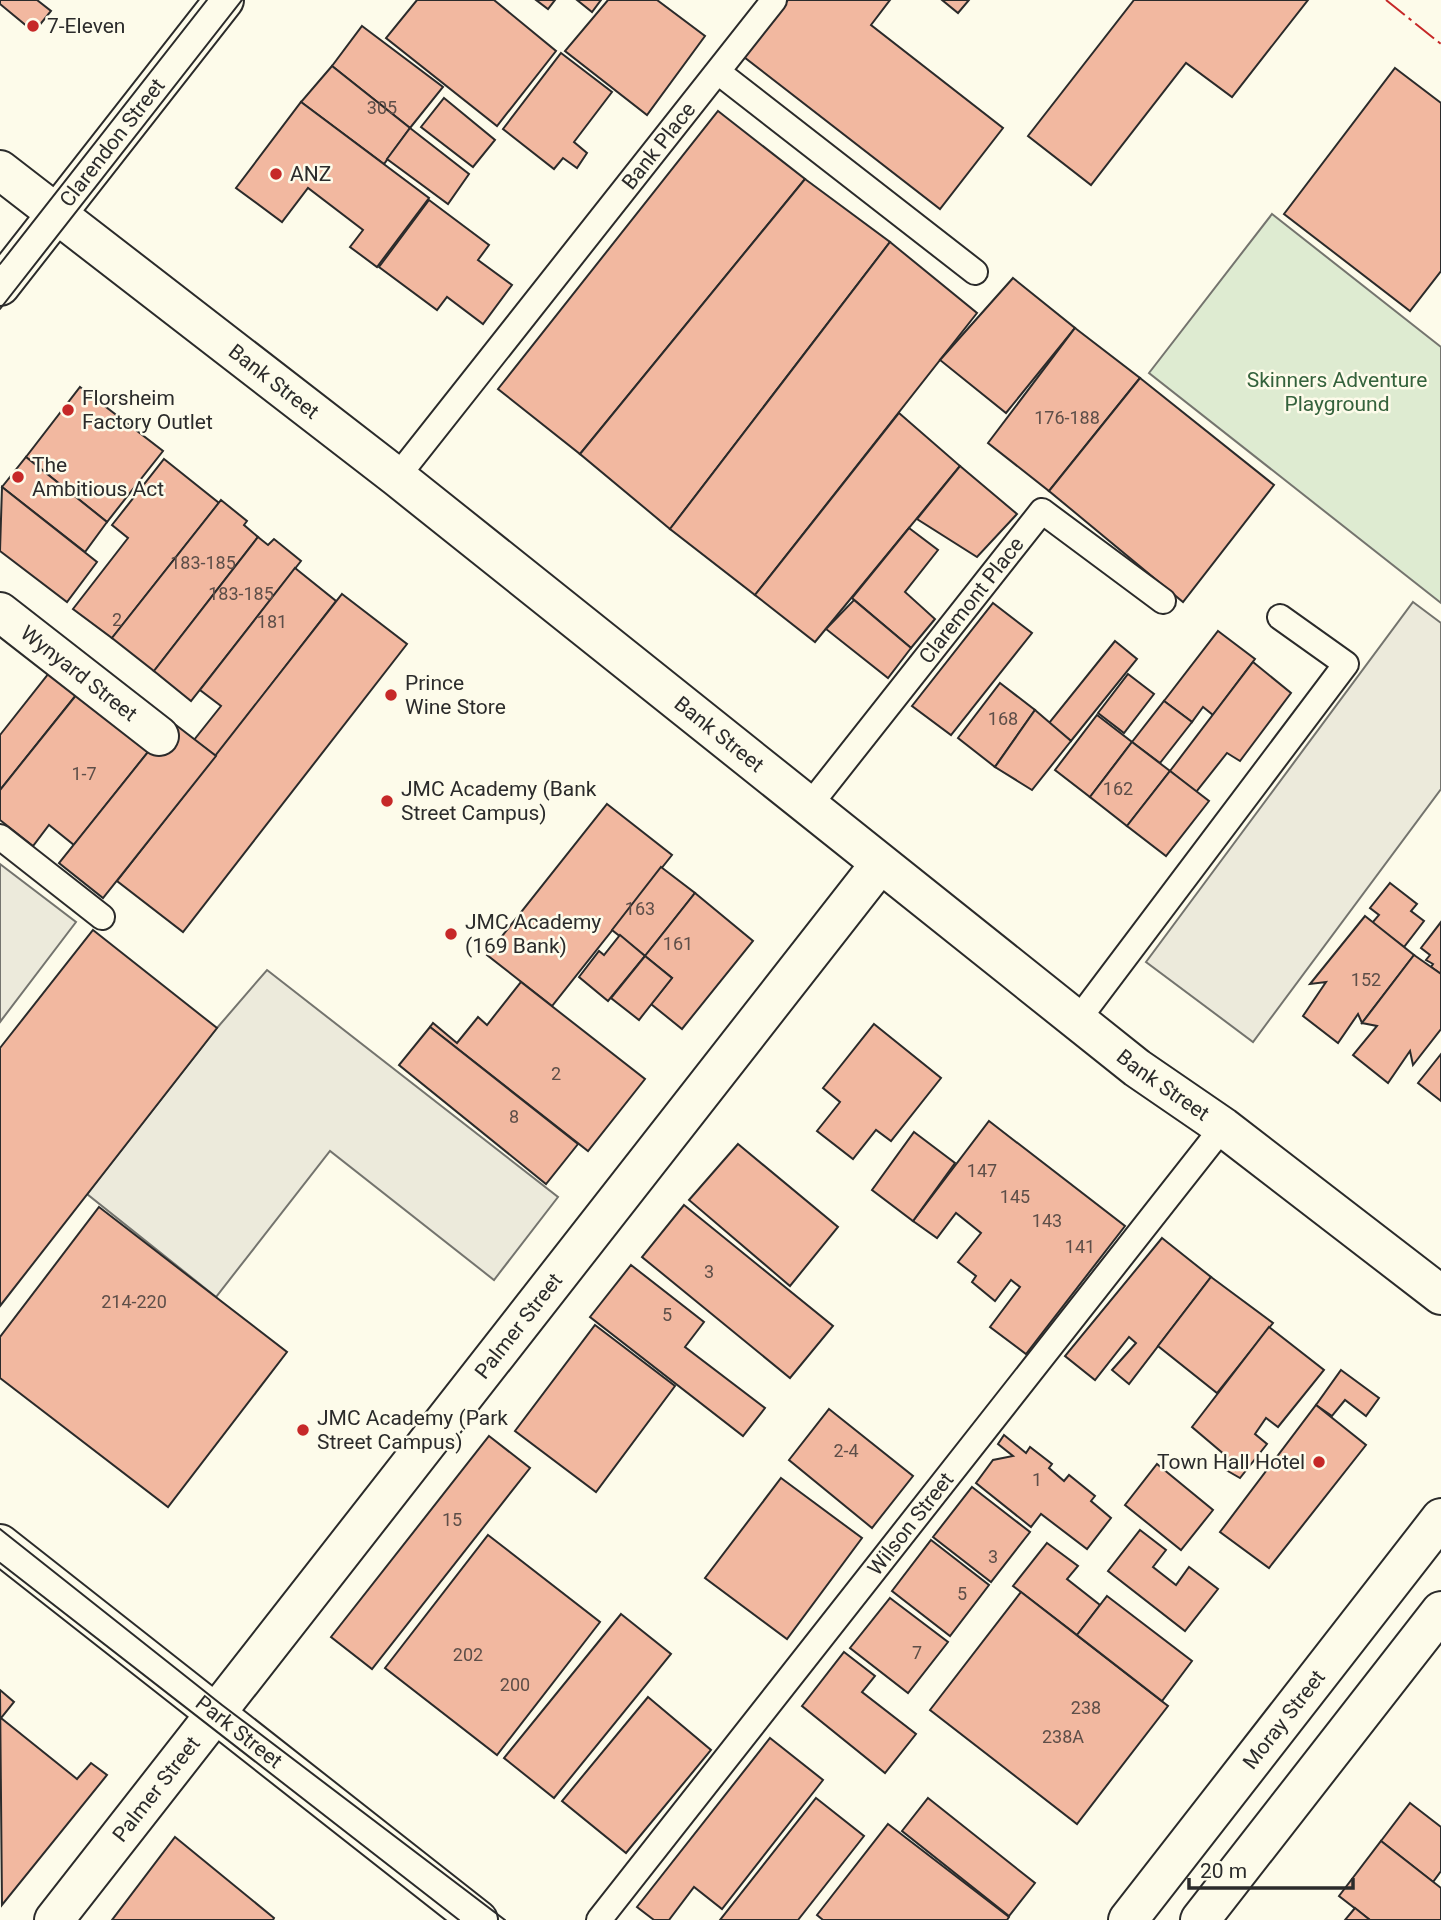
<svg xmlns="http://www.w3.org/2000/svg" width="1441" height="1920" font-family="Roboto,sans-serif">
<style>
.green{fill:#deebd1;stroke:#74746e;stroke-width:2}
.parking{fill:#eceadb;stroke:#74746e;stroke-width:2}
.building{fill:#f2b8a0;stroke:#2b2b2b;stroke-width:2}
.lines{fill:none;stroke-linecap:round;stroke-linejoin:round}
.service-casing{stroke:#2b2b2b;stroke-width:28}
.minor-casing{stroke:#2b2b2b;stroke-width:42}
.tertiary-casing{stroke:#2b2b2b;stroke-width:42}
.primary-casing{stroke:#2b2b2b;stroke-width:42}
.service{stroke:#fdfbea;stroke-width:24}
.minor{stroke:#fdfbea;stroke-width:38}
.tertiary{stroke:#fdfbea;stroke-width:38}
.primary{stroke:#fdfbea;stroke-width:38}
.tram{stroke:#2b2b2b;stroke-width:2}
.power{stroke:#c62828;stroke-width:2;stroke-dasharray:24 5 3.5 5;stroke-linecap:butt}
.poi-dot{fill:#c62828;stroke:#fdfbea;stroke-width:2.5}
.labels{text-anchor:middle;stroke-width:5;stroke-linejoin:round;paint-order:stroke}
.number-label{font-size:18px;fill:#5d4e48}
.poi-label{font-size:21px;fill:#2b2b2b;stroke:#fdfbea;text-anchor:start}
.street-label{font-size:21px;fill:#2b2b2b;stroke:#fdfbea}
.park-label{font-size:21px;fill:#34623c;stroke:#fdfbea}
</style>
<rect width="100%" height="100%" fill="#fdfbea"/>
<path class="green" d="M1272,214L1441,347V603L1149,373Z"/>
<g class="parking">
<path d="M1413,602L1441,623V789L1253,1042L1146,962Z"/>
<path d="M0,864L76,922L0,1022Z"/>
<path d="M267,970L558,1197L494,1280L330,1151L216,1297L87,1194L217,1028Z"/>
</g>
<g class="building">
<path d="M0,0H37L51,11L34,32L0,4Z"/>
<path d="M417,0H494L556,51L497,126L386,38Z"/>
<path d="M536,0H555L548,9Z"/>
<path d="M577,0H601L592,12Z"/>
<path d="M608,0H657L705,36L647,115L565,51Z"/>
<path d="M788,0H890L871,25L1003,128L940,209L744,57Z"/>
<path d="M942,0H969L958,13Z"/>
<path d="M1134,0H1308L1232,97L1186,63L1091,185L1028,136Z"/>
<path d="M362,26L443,87L410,128L332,66Z"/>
<path d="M561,53L612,92L574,142L587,153L577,168L563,158L554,169L503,129Z"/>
<path d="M332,66L410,128L384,164L301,102Z"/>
<path d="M1395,68L1441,103V271L1410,311L1284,214Z"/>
<path d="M444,98L495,140L473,167L421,127Z"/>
<path d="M301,102L429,198L377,267L350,247L363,230L308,188L282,222L236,188Z"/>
<path d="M718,111L805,179L580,454L498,389Z"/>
<path d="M410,128L469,174L448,204L387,159Z"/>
<path d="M805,179L890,242L670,529L580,454Z"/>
<path d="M429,200L489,245L478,260L512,285L483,324L447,297L437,310L379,267Z"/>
<path d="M890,242L977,313L755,595L670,529Z"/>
<path d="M1013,278L1075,328L1006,413L940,360Z"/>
<path d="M1075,328L1140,378L1049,491L988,443Z"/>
<path d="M1140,378L1274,485L1183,602L1049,491Z"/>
<path d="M80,387L163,451L107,522L26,457Z"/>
<path d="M899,413L960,466L815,642L755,595Z"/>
<path d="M26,457L107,522L85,552L2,487Z"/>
<path d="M164,459L219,503L112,638L73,609L128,538L112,525Z"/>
<path d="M960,466L1017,514L977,557L917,519Z"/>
<path d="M2,487L97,562L67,602L0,551Z"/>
<path d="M221,500L247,521L244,525L258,537L154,671L112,638Z"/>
<path d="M909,528L938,550L905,592L935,619L911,648L852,598Z"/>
<path d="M258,537L268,545L274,539L301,561L191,701L154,671Z"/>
<path d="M295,568L336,601L216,756L194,740L221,706L200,690Z"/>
<path d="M342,594L407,644L183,932L117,881Z"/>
<path d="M854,600L911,648L888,678L826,629Z"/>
<path d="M993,603L1032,633L951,735L912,706Z"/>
<path d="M1218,631L1255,659L1213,715L1203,707L1192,722L1164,701Z"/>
<path d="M1115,641L1137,659L1071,741L1049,723Z"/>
<path d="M1253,662L1291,693L1240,761L1227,753L1196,792L1170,771Z"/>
<path d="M53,668L81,689L0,790V735Z"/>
<path d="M1128,674L1154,694L1124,733L1098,713Z"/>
<path d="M1000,683L1035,710L995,767L958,738Z"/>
<path d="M81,689L152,747L74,845L49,825L33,846L0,820V790Z"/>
<path d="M1164,701L1192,722L1160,763L1132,742Z"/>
<path d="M1035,710L1071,741L1032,790L995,767Z"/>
<path d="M1097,715L1132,742L1090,797L1055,770Z"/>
<path d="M172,722L216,756L103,898L59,863Z"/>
<path d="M1132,742L1170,771L1127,826L1090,797Z"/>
<path d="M1170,771L1209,801L1166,856L1127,826Z"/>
<path d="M607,804L672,855L552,1006L487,955Z"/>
<path d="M661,867L695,893L645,956L612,930Z"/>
<path d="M1390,883L1417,904L1411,911L1424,921L1404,947L1372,923L1379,915L1370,908Z"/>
<path d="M695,893L753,941L682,1029L651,1004L672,978L645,956Z"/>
<path d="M1365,916L1414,955L1362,1023L1358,1014L1338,1043L1303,1016L1326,982L1310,984Z"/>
<path d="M1441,922V974L1431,967L1433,964L1426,960L1430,955L1421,948Z"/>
<path d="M93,930L217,1028L0,1306V1048Z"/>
<path d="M620,935L645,956L608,1001L579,977L599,951L604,955Z"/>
<path d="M1414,955L1441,974V1029L1413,1065L1410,1051L1388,1083L1353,1055L1377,1026L1362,1023Z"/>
<path d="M645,956L672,978L639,1020L611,998Z"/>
<path d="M521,982L645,1079L588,1151L430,1027L433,1023L457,1043L478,1017L487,1025Z"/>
<path d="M874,1024L941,1078L891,1141L876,1130L853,1159L817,1131L840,1102L823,1088Z"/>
<path d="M430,1027L578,1144L546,1184L399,1065Z"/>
<path d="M1441,1054V1101L1418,1083Z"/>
<path d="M989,1121L1125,1226L1026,1354L990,1327L1020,1287L1011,1280L995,1301L972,1282L976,1276L958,1262L981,1233L956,1213L937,1238L913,1221Z"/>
<path d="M914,1132L955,1163L913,1221L872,1190Z"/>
<path d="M738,1144L838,1227L790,1286L689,1200Z"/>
<path d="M684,1205L833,1326L790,1378L642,1257Z"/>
<path d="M99,1207L287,1352L168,1507L0,1378V1337Z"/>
<path d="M1162,1238L1211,1277L1129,1384L1112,1370L1136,1343L1129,1337L1095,1380L1065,1356Z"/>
<path d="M631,1265L704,1322L685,1347L765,1408L743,1436L590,1317Z"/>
<path d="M1211,1277L1273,1323L1217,1393L1158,1346Z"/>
<path d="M595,1325L675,1386L596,1492L515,1431Z"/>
<path d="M1269,1327L1324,1370L1278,1427L1266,1418L1255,1434L1267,1444L1240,1478L1226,1470L1232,1461L1192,1427Z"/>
<path d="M1341,1370L1379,1398L1366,1416L1345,1400L1332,1416L1316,1405Z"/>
<path d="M1316,1405L1366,1445L1269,1568L1220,1532Z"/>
<path d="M829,1409L913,1476L872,1528L789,1460Z"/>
<path d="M1004,1435L1026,1453L1030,1447L1052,1464L1049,1468L1064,1481L1069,1475L1095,1496L1091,1501L1111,1518L1087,1549L1041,1514L1031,1527L976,1483L993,1460L1013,1456L998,1444Z"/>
<path d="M489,1436L530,1468L372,1669L331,1637Z"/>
<path d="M1157,1464L1213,1510L1181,1550L1125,1505Z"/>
<path d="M781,1478L862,1538L787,1639L705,1578Z"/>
<path d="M972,1487L1030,1532L991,1582L933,1537Z"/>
<path d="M1140,1530L1166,1550L1153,1567L1176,1585L1189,1567L1218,1589L1185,1631L1108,1571Z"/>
<path d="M488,1535L600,1622L497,1755L385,1668Z"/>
<path d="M931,1540L989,1585L950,1636L892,1591Z"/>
<path d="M1047,1543L1078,1566L1067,1579L1100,1605L1077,1635L1013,1586Z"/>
<path d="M1021,1592L1168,1706L1077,1824L930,1710Z"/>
<path d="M1107,1596L1192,1661L1162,1701L1077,1635Z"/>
<path d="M890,1598L948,1642L908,1693L850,1648Z"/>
<path d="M621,1614L671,1654L554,1798L504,1758Z"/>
<path d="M844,1652L875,1676L862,1692L916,1734L885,1773L802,1706Z"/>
<path d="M0,1690L14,1702L1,1718L77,1779L91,1763L107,1775L2,1905Z"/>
<path d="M648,1697L711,1750L626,1853L562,1801Z"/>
<path d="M770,1738L823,1780L722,1909L694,1887L669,1920H654L637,1907Z"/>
<path d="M816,1798L864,1836L798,1920H720Z"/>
<path d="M928,1798L1035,1883L1009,1916L902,1831Z"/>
<path d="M1410,1803L1441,1827V1871L1433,1882L1381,1841Z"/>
<path d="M888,1824L1009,1917L1007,1920H823L817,1915Z"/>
<path d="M175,1837L274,1918L273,1920H112Z"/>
<path d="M1381,1841L1441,1888V1920H1370L1339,1896Z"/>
<path d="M1355,1908L1370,1920H1345Z"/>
</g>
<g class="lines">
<defs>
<g id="service">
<path d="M718,72L975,272"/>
<path id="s1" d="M397,477L774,0"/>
<path id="s2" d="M809,806L1042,511L1163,601"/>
<path d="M0,837L102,917"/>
<path d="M1077,1021L1346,664L1280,617"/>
<path id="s3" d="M599,1920L1223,1127"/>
</g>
<g id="minor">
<path id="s4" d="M0,170L397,477L1137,1068L1223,1127L1441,1295"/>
<path id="s5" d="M0,612L159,736"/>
<path id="s6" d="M54,1920L880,864"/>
</g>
<g id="tertiary">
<path id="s7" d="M0,1544L478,1920"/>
<path id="s8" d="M1128,1920L1441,1518"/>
<path d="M1200,1920L1441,1611"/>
</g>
<g id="primary">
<path id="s9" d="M0,286L224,0"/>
</g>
</defs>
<use href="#service" class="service-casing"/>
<use href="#minor" class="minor-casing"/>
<use href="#tertiary" class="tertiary-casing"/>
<use href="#primary" class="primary-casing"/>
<use href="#service" class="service"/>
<use href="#minor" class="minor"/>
<use href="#tertiary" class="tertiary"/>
<use href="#primary" class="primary"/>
<g class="tram">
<path d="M0,264L207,0"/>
<path d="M0,309L242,0"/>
<path d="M0,1529L222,1705L505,1920"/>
<path d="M0,1563L459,1920"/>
</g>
<path class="power" d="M1386,0L1441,44"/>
</g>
<g class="poi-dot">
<circle cx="33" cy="26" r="7"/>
<circle cx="276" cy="174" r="7"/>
<circle cx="68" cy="410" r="7"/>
<circle cx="18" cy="477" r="7"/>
<circle cx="391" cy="695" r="7"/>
<circle cx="387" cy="801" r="7"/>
<circle cx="451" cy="934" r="7"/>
<circle cx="303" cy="1430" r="7"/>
<circle cx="1319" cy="1462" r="7"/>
</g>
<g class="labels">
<g class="number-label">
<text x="382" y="114">305</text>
<text x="1067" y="424">176-188</text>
<text x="203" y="569">183-185</text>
<text x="241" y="600">183-185</text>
<text x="117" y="626">2</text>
<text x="272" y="628">181</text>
<text x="1003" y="725">168</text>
<text x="84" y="780">1-7</text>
<text x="1118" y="795">162</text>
<text x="640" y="915">163</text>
<text x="678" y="950">161</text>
<text x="1366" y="986">152</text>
<text x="556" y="1080">2</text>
<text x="514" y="1123">8</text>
<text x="982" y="1177">147</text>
<text x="1015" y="1203">145</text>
<text x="1047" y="1227">143</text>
<text x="1080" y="1253">141</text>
<text x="709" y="1278">3</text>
<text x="134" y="1308">214-220</text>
<text x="667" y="1321">5</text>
<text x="846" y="1457">2-4</text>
<text x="1037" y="1486">1</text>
<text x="452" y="1526">15</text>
<text x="993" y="1563">3</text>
<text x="962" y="1600">5</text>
<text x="917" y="1659">7</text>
<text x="468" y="1661">202</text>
<text x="515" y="1691">200</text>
<text x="1086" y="1714">238</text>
<text x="1063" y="1743">238A</text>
</g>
<g class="poi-label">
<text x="47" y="33">7-Eleven</text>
<text x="290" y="181">ANZ</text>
<text x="82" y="405">Florsheim<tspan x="82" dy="24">Factory Outlet</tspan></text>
<text x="32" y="472">The<tspan x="32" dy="24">Ambitious Act</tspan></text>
<text x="405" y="690">Prince<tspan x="405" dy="24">Wine Store</tspan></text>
<text x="401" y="796">JMC Academy (Bank<tspan x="401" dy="24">Street Campus)</tspan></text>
<text x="465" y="929">JMC Academy<tspan x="465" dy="24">(169 Bank)</tspan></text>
<text x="317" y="1425">JMC Academy (Park<tspan x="317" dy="24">Street Campus)</tspan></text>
<text x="1305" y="1469" text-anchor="end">Town Hall Hotel</text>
</g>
<g class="street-label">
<text dy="7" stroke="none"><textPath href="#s9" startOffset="182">Clarendon Street</textPath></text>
<text dy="7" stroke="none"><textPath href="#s1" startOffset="422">Bank Place</textPath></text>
<text dy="7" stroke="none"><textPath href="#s4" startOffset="346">Bank Street</textPath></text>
<text dy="7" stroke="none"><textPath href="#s2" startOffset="262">Claremont Place</textPath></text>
<text dy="7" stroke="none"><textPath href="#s5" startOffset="100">Wynyard Street</textPath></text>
<text dy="7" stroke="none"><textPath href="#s4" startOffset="914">Bank Street</textPath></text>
<text dy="7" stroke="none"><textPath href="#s4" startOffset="1480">Bank Street</textPath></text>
<text dy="7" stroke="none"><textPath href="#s6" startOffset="754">Palmer Street</textPath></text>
<text dy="7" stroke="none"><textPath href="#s3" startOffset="504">Wilson Street</textPath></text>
<text dy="7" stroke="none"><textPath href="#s8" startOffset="254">Moray Street</textPath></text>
<text dy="7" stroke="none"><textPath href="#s7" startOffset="304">Park Street</textPath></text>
<text dy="7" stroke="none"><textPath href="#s6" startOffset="166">Palmer Street</textPath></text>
</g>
<g class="park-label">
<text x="1337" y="387">Skinners Adventure<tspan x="1337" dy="24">Playground</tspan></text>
</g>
</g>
<path d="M1189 1878v10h164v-10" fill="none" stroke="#2b2b2b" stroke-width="3.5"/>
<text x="1200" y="1878" font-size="21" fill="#2b2b2b" stroke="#fdfbea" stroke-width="5" paint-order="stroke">20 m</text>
</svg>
